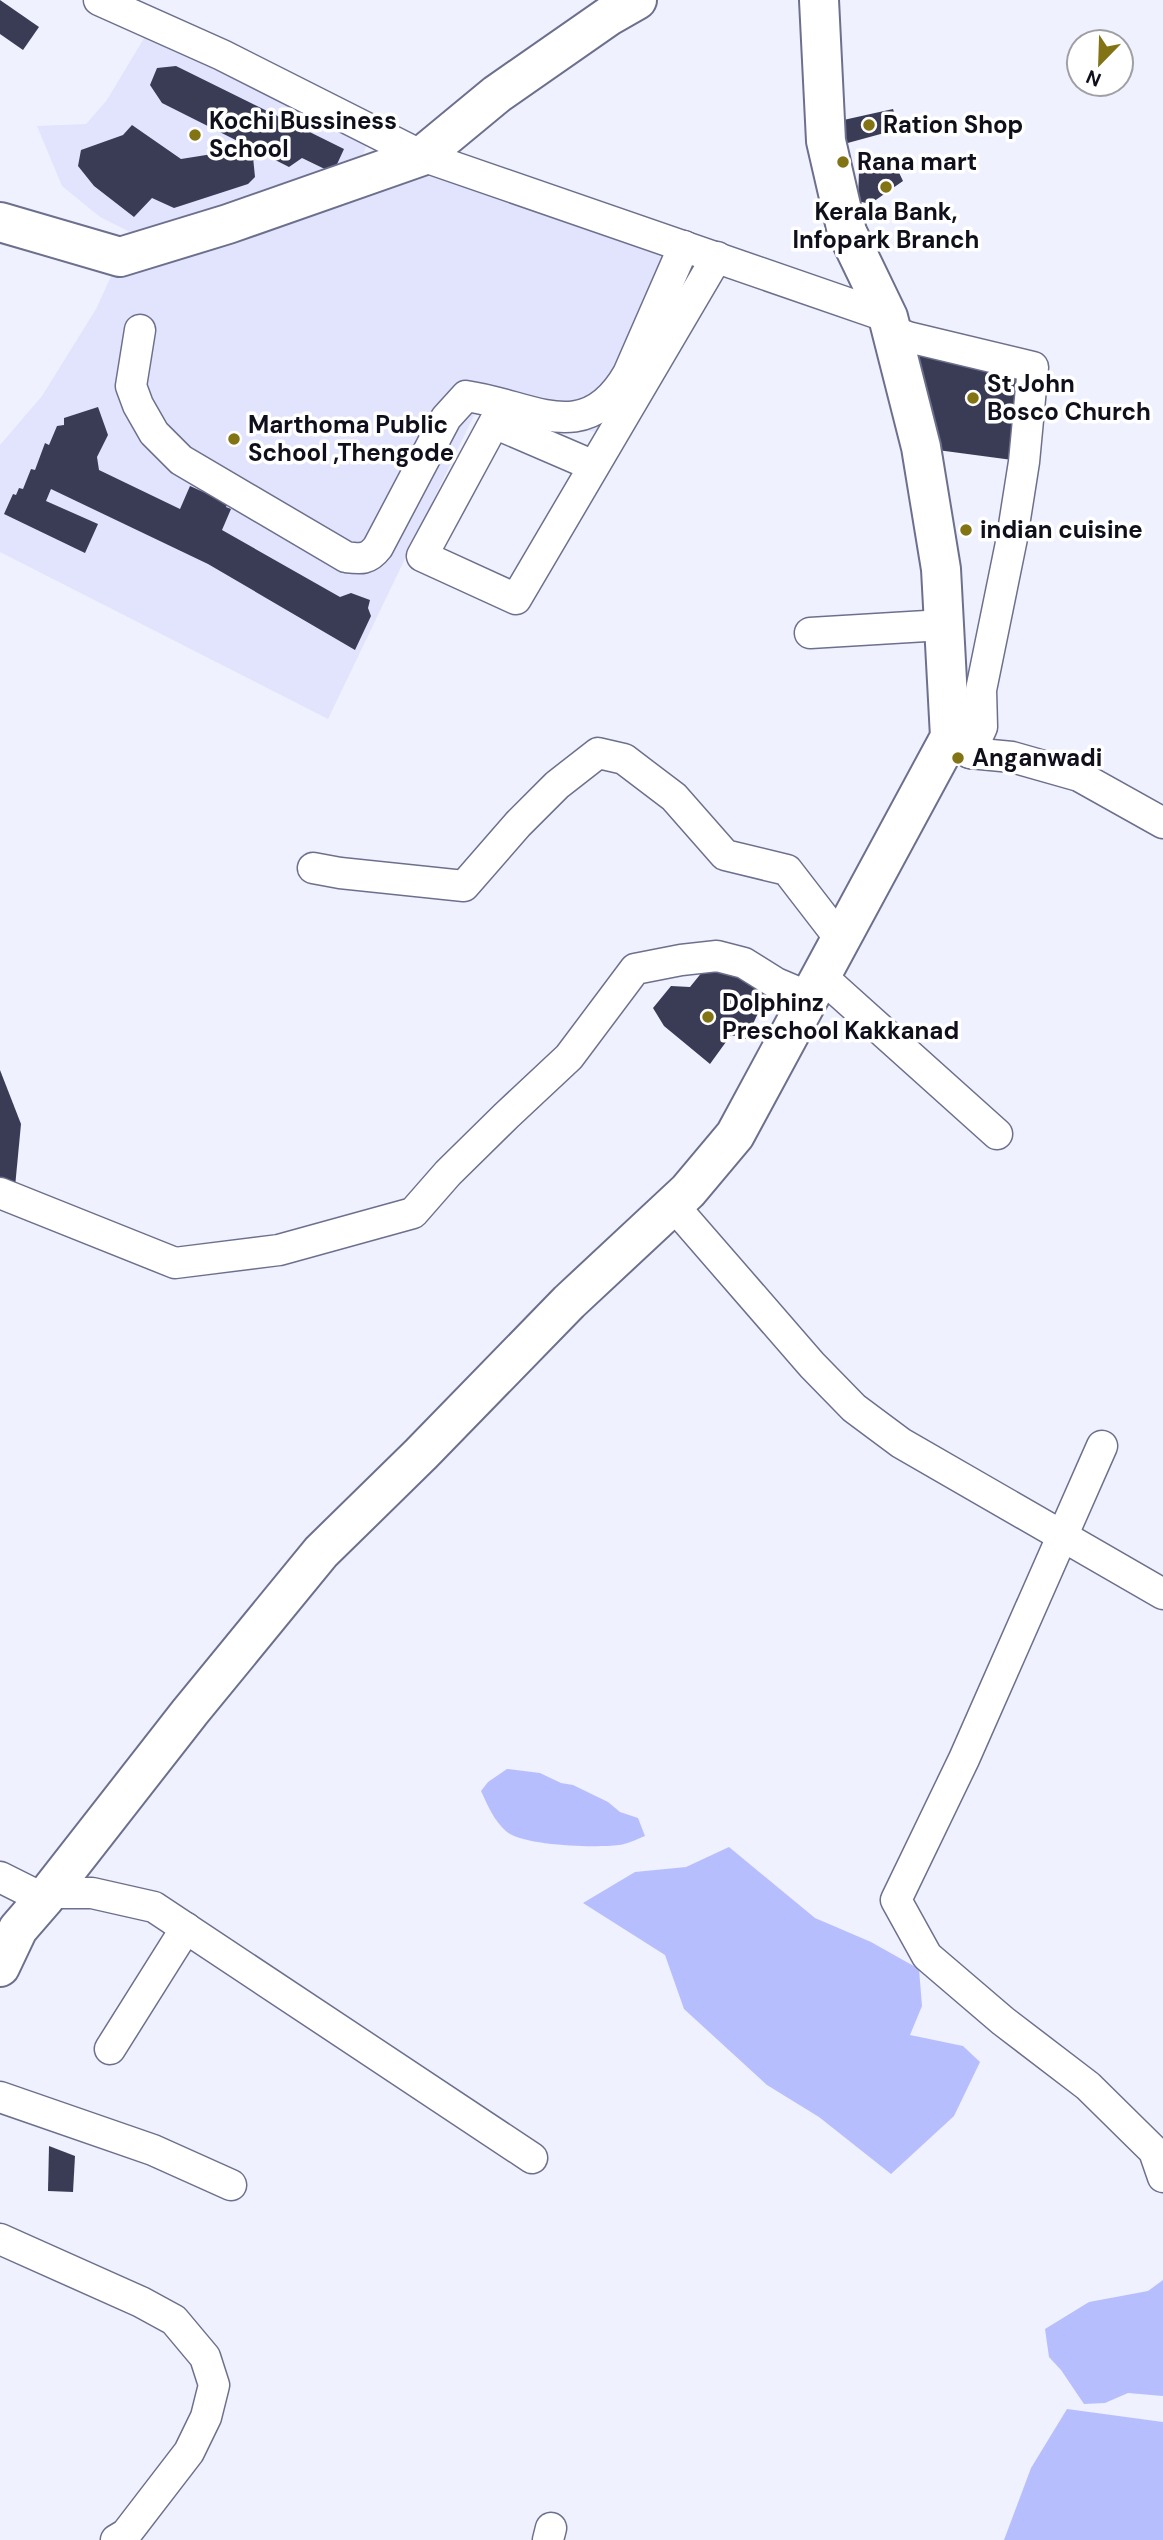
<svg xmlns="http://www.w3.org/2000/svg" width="1163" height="2540" font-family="'DM Sans',sans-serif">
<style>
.built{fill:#e1e4fc}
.water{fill:#b7befd}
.building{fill:#3a3c56}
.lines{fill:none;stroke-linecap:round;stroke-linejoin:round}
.minor-casing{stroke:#6d708d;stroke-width:33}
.major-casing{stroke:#6d708d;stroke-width:42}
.minor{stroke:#fff;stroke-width:30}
.major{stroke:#fff;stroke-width:38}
.poi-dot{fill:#827314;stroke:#fff;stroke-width:2.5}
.labels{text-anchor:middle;stroke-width:7;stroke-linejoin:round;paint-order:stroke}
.poi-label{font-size:24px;font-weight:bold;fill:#0f101b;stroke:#fff;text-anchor:start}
</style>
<rect width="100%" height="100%" fill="#eff1fe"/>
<g class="built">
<path d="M147,33L367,144L360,162L142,238L100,217L62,186L37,126L86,124L107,100Z"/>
<path d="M422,156L696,250L596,432L476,411L328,719L0,552V445L42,396L96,309L120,257Z"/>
</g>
<g class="water">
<path d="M507,1769L540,1773L561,1783L573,1785L608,1802L620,1812L638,1818L645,1836C637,1839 628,1844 619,1845C595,1848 526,1846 507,1832C494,1821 488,1806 481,1791L488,1782Z"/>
<path d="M729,1847L815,1918L871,1942L919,1969L922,2006L910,2035L963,2046L980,2062L954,2116L891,2174L819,2117L767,2085L684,2009L665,1955L583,1903L635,1872L686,1867Z"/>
<path d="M1163,2280V2396L1128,2393L1105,2403L1084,2404L1061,2370L1049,2357L1045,2329L1089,2302L1148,2291Z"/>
<path d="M1067,2409L1163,2422V2540H1004L1031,2468Z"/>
</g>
<g class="building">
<path d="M0,0L39,27L23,50L0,34Z"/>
<path d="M176,66L344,149L333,173L302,158L289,167L162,103L150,85L157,68Z"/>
<path d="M893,109L899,129L844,144L839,121Z"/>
<path d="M132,125L181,159L225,152L231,144L253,157L255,177L248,184L174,208L152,198L134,217L94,186L78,166L81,150L123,135Z"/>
<path d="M892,158L903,181L870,204L858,201L859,171L878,160L888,162Z"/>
<path d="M911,342L1029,370L1019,461L930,449Z"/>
<path d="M98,407L108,435L97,457L99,470L180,509L190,486L228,503L226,507L231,509L222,530L340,597L351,593L370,600L368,608L371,616L355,650L208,564L51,489L46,501L98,524L85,553L4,514L13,494L16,495L19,488L23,489L31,469L35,470L45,443L49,445L57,426L64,425V418Z"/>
<path d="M707,966L738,975L766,996L746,1039L731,1035L710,1064L664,1026L653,1008L671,986L690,987Z"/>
<path d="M0,1070L21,1124L15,1187L0,1179Z"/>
<path d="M49,2146L75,2156L73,2192L48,2191Z"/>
</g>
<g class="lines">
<defs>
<g id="minor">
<path d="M99,0L222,55L422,156L888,317"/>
<path d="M140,330L131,386L138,405L154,433L181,460L346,557C361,559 368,560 378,547L446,418L466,396C531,405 585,449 628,374L684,246"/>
<path d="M892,331L908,337L1033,367L1024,462L1012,538L981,690L982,727L970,753L950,737"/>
<path d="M594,466L494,423L422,556L516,599L717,257"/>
<path d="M810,633L943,625"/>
<path d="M970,753L1012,757L1079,776L1163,823"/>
<path d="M313,868L340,873L464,886L518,824L557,785L598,753L624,759L674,797L725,855L787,870L841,940"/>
<path d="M821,976L997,1134"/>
<path d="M0,1193L175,1263L279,1250L413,1213L448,1173L507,1115L569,1057L635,969L681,960L717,956L744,963L776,983L809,997"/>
<path d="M673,1205L812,1365L854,1408L901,1443L1163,1594"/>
<path d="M1102,1446L964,1759L896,1900L927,1956L1003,2021L1088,2086L1154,2151L1163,2177"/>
<path d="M0,1877L44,1899"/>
<path d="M49,1893H92L154,1907L532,2158"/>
<path d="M110,2049L186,1928"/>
<path d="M0,2097L153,2150L231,2185"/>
<path d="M0,2239L141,2302L174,2320L205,2357L214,2385L206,2417L189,2452L126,2534L116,2540"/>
<path d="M548,2540L551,2528"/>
</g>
<g id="major">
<path d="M0,222L120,257L228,224L422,156L497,94L609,16L637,0"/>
<path d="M0,1967L18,1929L44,1899L190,1712L321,1552L421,1454L569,1302L688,1191L735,1135L950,737L941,569L921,447L888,317L847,232L826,141L819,0"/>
</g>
</defs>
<use href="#minor" class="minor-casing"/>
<use href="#major" class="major-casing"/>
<use href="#minor" class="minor"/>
<use href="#major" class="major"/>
</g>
<g class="poi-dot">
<circle cx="869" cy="125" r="7"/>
<circle cx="195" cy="135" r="7"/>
<circle cx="843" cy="162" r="7"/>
<circle cx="886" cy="187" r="7"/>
<circle cx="973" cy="398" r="7"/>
<circle cx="234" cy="439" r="7"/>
<circle cx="966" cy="530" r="7"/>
<circle cx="958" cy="758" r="7"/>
<circle cx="708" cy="1017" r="7"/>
</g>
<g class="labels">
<g class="poi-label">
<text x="209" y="129">Kochi Bussiness<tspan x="209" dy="28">School</tspan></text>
<text x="883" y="133">Ration Shop</text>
<text x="857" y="170">Rana mart</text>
<text x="886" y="220" text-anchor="middle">Kerala Bank,<tspan x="886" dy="28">Infopark Branch</tspan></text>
<text x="987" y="392">St John<tspan x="987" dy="28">Bosco Church</tspan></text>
<text x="248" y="433">Marthoma Public<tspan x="248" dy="28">School ,Thengode</tspan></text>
<text x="980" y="538">indian cuisine</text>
<text x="972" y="766">Anganwadi</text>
<text x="722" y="1011">Dolphinz<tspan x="722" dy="28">Preschool Kakkanad</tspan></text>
</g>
</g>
<g transform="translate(1100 63) rotate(203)"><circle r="33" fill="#ffffff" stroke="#9f9fa4" stroke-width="2"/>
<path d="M0-5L12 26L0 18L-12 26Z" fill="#827314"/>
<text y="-10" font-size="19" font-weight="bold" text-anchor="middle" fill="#0f101b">N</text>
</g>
</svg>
